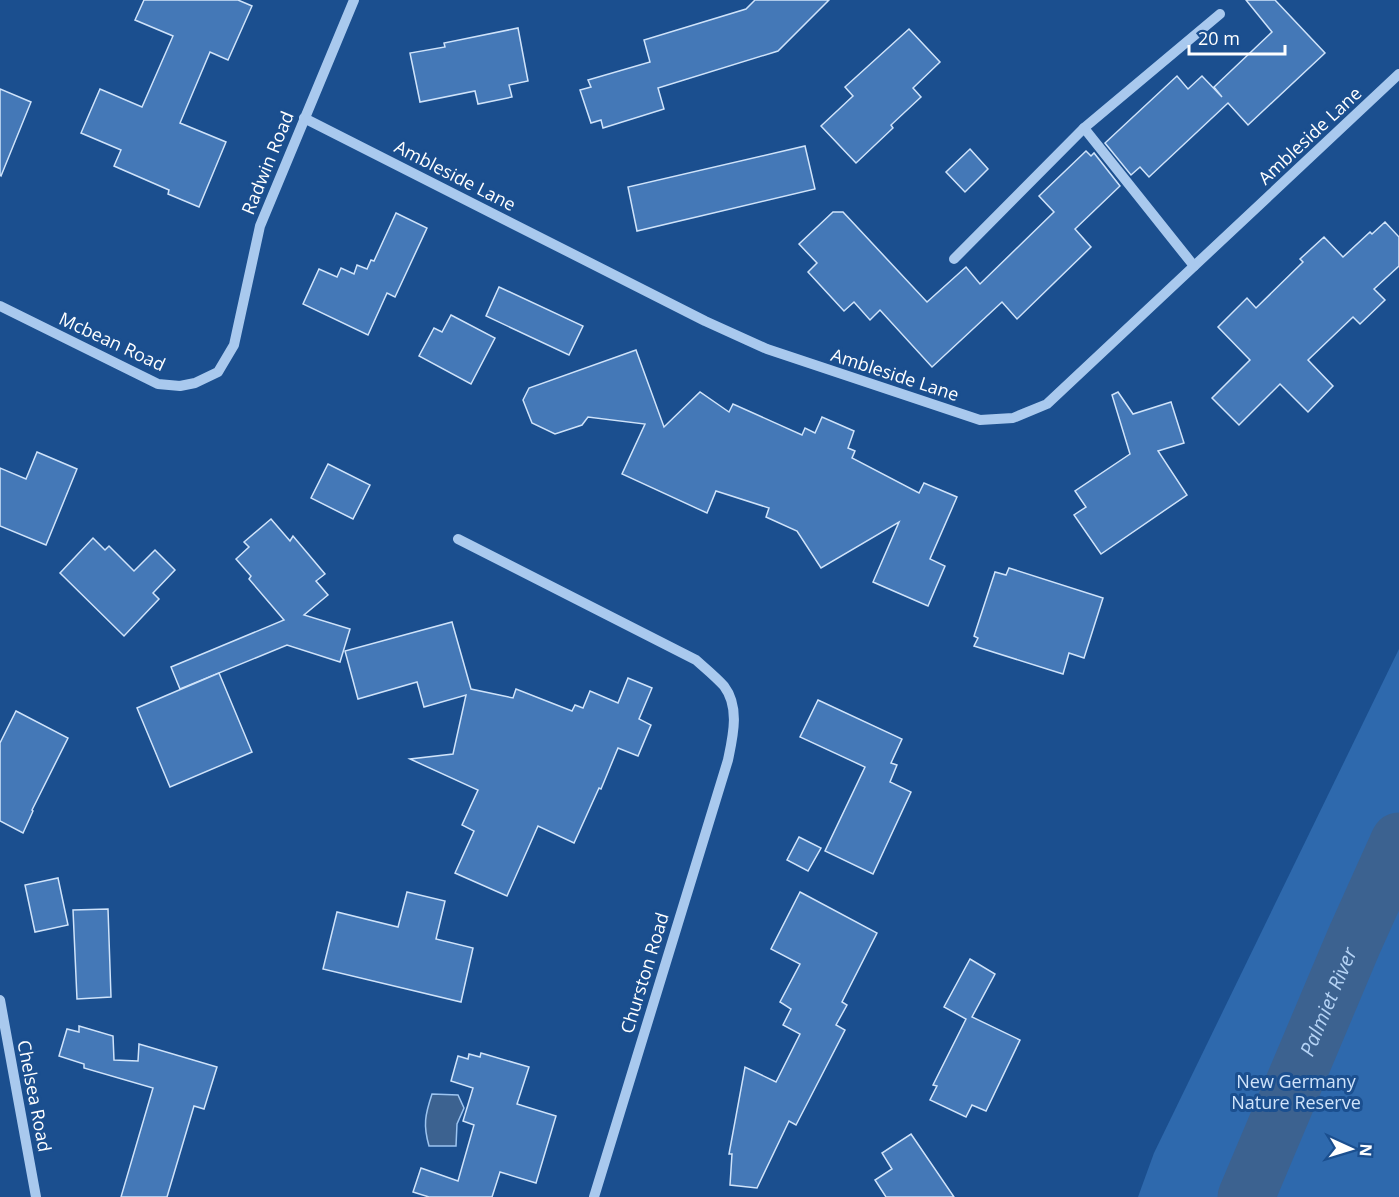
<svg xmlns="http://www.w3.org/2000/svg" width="1399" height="1197" font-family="'Open Sans',sans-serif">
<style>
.green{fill:#2e69ad}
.water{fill:#3c6290;stroke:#9cc4f0;stroke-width:1.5}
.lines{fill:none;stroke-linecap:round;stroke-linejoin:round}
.river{stroke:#3c6290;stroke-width:57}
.building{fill:#4478b7;stroke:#cfe3fa;stroke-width:1.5}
.minor{stroke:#a9c9ee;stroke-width:10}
.labels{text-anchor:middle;stroke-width:6;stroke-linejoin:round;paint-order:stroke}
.street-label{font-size:18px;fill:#fff;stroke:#1b4f8f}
.park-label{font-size:18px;fill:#cfe3fa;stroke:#1b4f8f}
.water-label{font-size:20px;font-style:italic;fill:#b5d3f5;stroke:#1b4f8f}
</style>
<rect width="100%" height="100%" fill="#1b4f8f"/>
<path class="green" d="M1399,649V1197H1138L1154,1153Z"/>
<path class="water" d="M432,1094L458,1095L464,1108L457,1124L456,1146H429C423,1125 425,1115 432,1094Z"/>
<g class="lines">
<path class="river" id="s1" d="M1246,1197L1354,941L1399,841"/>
</g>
<g class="building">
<path d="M144,0H238L252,6L228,60L210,52L180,123L226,142L199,207L168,194L169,190L114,166L121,150L81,133L100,89L142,107L173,36L135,20Z"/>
<path d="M755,0H829L778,51L658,88L664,109L603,128L601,120L591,123L580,90L591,87L588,80L650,62L644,40L746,9Z"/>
<path d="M1246,0H1275L1325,53L1248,125L1228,103L1149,177L1140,167L1131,175L1105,143L1177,76L1188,89L1202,76L1222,97L1214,87L1272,32Z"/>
<path d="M518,28L528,81L509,85L512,97L478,104L475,91L420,102L410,53L445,47L444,43Z"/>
<path d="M909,29L940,62L913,88L921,97L891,125L893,128L856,163L821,126L853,96L845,87Z"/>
<path d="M0,89L31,102L1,176L0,175Z"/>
<path d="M805,146L815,189L637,231L628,187Z"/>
<path d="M970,149L988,169L965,192L946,172Z"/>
<path d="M1086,151L1091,156L1094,153L1120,186L1075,229L1091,247L1017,319L1002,302L932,367L880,310L870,320L854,302L844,311L808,272L817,263L799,244L833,212H843L927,302L966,267L980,284L1054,212L1039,196Z"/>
<path d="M396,213L427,228L395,297L387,293L368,335L303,304L319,269L337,277L341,268L354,274L357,265L367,269L371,260L374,261Z"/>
<path d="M1385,222L1399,237V266L1374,289L1385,300L1360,324L1353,317L1308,360L1333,386L1308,412L1280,384L1239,425L1212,398L1250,360L1218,327L1247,298L1256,308L1303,262L1300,259L1324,237L1343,257L1370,232L1372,234Z"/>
<path d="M499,287L583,326L569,355L486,316Z"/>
<path d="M451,315L495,338L471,384L419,356L434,328L442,332Z"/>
<path d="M636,350L664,427L700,392L729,412L733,404L802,435L805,428L815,433L822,417L854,431L848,448L855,451L852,458L919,493L924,483L957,497L930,559L945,566L928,606L873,582L899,522L821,568L797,531L766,517L769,508L716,491L707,513L622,474L645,424L588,417L582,425L555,434L532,423L523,400L529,388Z"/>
<path d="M1118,392L1133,414L1171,402L1184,443L1158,451L1187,495L1101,554L1074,515L1086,507L1075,491L1130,454L1112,395Z"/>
<path d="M37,452L77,469L46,545L0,526V468L26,479Z"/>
<path d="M328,464L370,485L353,519L311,498Z"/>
<path d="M271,519L290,541L293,536L325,574L316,581L328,595L304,615L350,629L340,662L287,645L180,689L171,667L284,620L249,579L251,576L236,559L249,547L244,542Z"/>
<path d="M93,538L105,550L109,546L134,571L155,550L175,570L153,593L159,599L124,636L60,573Z"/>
<path d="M1009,568L1103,598L1084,658L1069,653L1063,674L974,646L978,638L974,636L995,572L1006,575Z"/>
<path d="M452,622L471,689L513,698L516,689L572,711L575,705L583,708L590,691L618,703L628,678L652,688L639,719L651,725L638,756L618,748L601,789L599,788L574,843L538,826L507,896L455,873L474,831L462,825L478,790L410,759L453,754L466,695L424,707L417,682L358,699L345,651Z"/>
<path d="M219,673L252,752L170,787L137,708Z"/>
<path d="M818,700L902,739L891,763L897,765L890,782L911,792L873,874L825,851L865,767L800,737Z"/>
<path d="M16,711L68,738L32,810L33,811L23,833L0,821V743Z"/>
<path d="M799,837L821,848L808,871L787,860Z"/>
<path d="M58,878L68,925L35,932L25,885Z"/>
<path d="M407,892L445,901L436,939L473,948L461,1002L323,969L337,912L398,927Z"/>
<path d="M800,892L877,933L842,1002L847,1005L836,1025L845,1030L796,1125L789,1121L757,1188L730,1185L732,1154H729L745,1067L776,1082L800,1034L783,1025L791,1009L780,1002L800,964L771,949Z"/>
<path d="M108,909L111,997L77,999L73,910Z"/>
<path d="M970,959L995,974L972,1017L1020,1040L986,1111L972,1105L966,1117L930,1100L937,1086L933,1085L966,1019L944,1007Z"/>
<path d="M79,1026L113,1036L114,1060L138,1061L139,1044L217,1067L204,1109L194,1106L167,1197H121L153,1088L84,1068V1064L59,1056L67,1029L79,1032Z"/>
<path d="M481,1053L529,1067L517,1104L556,1116L536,1183L500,1172L492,1197H429L413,1192L421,1168L458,1181L474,1125L463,1121L473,1088L451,1081L458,1056L468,1059L469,1054L480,1057Z"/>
<path d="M911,1134L954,1197H886L875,1180L892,1169L882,1153Z"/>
</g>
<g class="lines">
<g class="minor">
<path d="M304,118L705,321L767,349L980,420L1013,418L1047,404L1399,74"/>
<path d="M1084,128L1194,266"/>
<path d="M954,259L1084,128L1220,14"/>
<path d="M0,306L158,384L180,386L195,383L218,372L234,345L260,226L354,0"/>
<path d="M458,539L696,660C705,668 716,677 724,686C740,707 733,736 728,760L594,1197"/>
<path d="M0,1000L36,1197"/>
</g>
</g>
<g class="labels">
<g class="street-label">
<text transform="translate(1310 136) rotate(-43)" y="6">Ambleside Lane</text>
<text transform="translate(268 163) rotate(-68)" y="6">Radwin Road</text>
<text transform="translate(455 176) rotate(27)" y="6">Ambleside Lane</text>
<text transform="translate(112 342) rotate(25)" y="6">Mcbean Road</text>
<text transform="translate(895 375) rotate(18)" y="6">Ambleside Lane</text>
<text transform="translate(645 973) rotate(-73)" y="6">Churston Road</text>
<text transform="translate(34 1096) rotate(79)" y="6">Chelsea Road</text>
</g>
<g class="park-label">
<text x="1296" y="1088">New Germany<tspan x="1296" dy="21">Nature Reserve</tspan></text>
</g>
<g class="water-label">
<text dy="7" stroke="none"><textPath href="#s1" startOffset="212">Palmiet River</textPath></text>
</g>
</g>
<g transform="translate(1351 1149) rotate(94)" stroke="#1b4f8f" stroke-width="4.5" paint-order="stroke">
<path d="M0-4.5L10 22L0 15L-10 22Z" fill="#ffffff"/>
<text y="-9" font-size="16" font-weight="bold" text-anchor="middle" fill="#ffffff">N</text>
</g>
<path d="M1189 45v9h96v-9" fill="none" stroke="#ffffff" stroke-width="3"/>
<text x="1198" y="45" font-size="18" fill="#ffffff" stroke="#1b4f8f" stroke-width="4.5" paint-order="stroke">20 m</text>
</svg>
